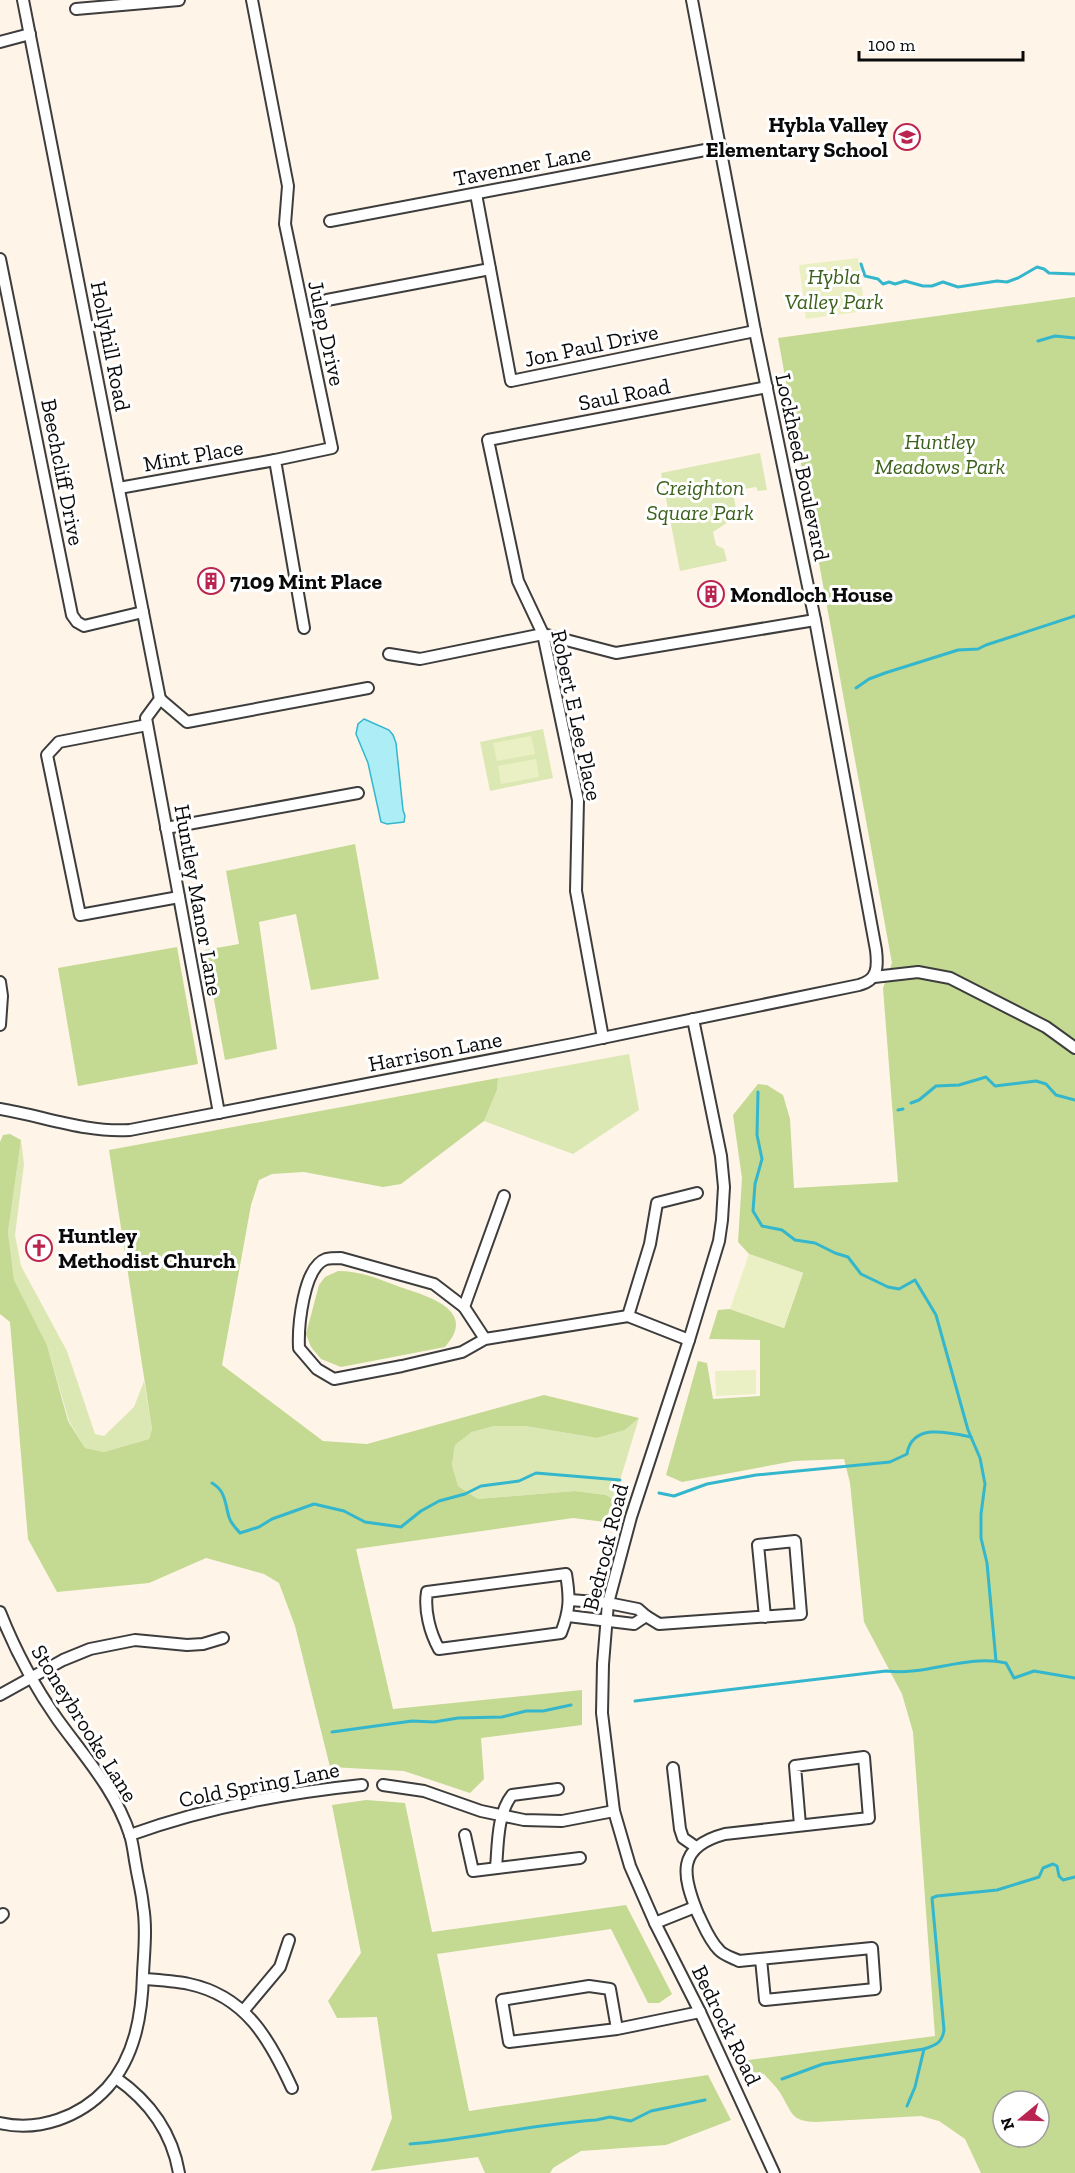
<svg xmlns="http://www.w3.org/2000/svg" width="1075" height="2173" font-family="'Zilla Slab',serif">
<style>
.green{fill:#dce8b3}
.forest{fill:#c4d992;fill-rule:evenodd}
.pitch{fill:#ebefc4}
.water{fill:#adedf6;stroke:#34b7cd;stroke-width:1.5}
.lines{fill:none;stroke-linecap:round;stroke-linejoin:round}
.stream{stroke:#34b7cd;stroke-width:3}
.minor-casing{stroke:#3d3d3d;stroke-width:14}
.minor{stroke:#fff;stroke-width:10}
.labels{text-anchor:middle;stroke-width:6;stroke-linejoin:round;paint-order:stroke}
.poi-label{font-size:22px;font-weight:bold;fill:#0a0a0a;stroke:#fff;text-anchor:start}
.street-label{font-size:22px;fill:#0a0a0a;stroke:#fff}
.park-label{font-size:22px;font-style:italic;fill:#3c611c;stroke:#fff}
</style>
<rect width="100%" height="100%" fill="#fff4e8"/>
<g class="green">
<path d="M760,453L767,490L758,491L756,487L733,491L737,516L713,532L716,545L724,549L727,561L680,571L661,473Z"/>
<path d="M543,729L553,778L490,791L480,742Z"/>
<path d="M629,1054L639,1110L573,1154L484,1121L497,1090L498,1078Z"/>
<path d="M21,1140L24,1164L15,1235L21,1266L67,1351L95,1434L104,1436L134,1407L144,1381L152,1429L149,1439L104,1452L85,1448L69,1421L47,1345L14,1280L8,1232Z"/>
<path d="M639,1418L614,1500L606,1495L575,1491L478,1499L458,1486L452,1465L455,1445L472,1432L494,1426H525L597,1438L625,1430Z"/>
</g>
<g class="forest">
<path d="M1075,297V2173H981L965,2139L939,2121L921,2116L816,2122C792,2121 793,2115 782,2096C778,2088 770,2081 764,2074L753,2072L748,2060L935,2036L913,1732L902,1694L864,1622L850,1483L844,1459L794,1461L682,1482L666,1475L698,1361L707,1363L713,1399L760,1396V1340L709,1339L718,1310L730,1309L784,1328L803,1273L749,1254L738,1242L742,1178L733,1115L758,1084L767,1085L783,1095L790,1119L794,1188L898,1182L883,988L892,963L778,338ZM1003,2101H1039V2137H1003Z"/>
<path d="M355,844L379,979L311,990L296,914L259,922L277,1049L225,1060L205,950L239,944L226,871Z"/>
<path d="M177,947L198,1064L78,1086L58,968Z"/>
<path d="M498,1078L497,1090L484,1121L401,1184L383,1187L304,1172L272,1174L259,1180L251,1205L222,1365L323,1441L367,1444L544,1395L639,1418L625,1430L597,1438L525,1426H494L472,1432L455,1445L452,1465L458,1486L478,1499L575,1491L606,1495L614,1500L605,1522L573,1518L356,1549L393,1709L582,1690V1725L481,1738L484,1779L470,1793L404,1771L330,1767L295,1626L279,1583L264,1574L206,1558L149,1583L57,1592L28,1539L10,1322L0,1314V1142L3,1135L10,1134L21,1140L8,1232L14,1280L47,1345L68,1421L85,1448L104,1452L149,1439L152,1429L109,1150Z"/>
<path d="M338,1271C361,1271 379,1279 400,1287C427,1296 479,1310 445,1347L341,1367L321,1359L311,1347L306,1334L319,1285L325,1277Z"/>
<path d="M366,1800L405,1803L432,1932L626,1905L672,1994L659,2003H648L611,1929L437,1954L469,2111L708,2075L731,2120L666,2145L581,2151L553,2168L550,2173H485L478,2157L371,2171L392,2118L377,2017L337,2018L328,2001L361,1953L332,1805Z"/>
</g>
<g class="pitch">
<path d="M858,258L865,311L806,319L799,265Z"/>
<path d="M531,736L535,754L497,761L493,743Z"/>
<path d="M536,759L539,777L501,784L498,766Z"/>
<path d="M749,1254L803,1273L784,1328L730,1309Z"/>
<path d="M756,1370V1394L716,1396L715,1371Z"/>
</g>
<path class="water" d="M364,719L389,730L393,735L396,743L403,810L405,816L404,822L387,824L381,822L368,763L356,734L358,724Z"/>
<g class="lines">
<g class="stream">
<path d="M861,264L865,276L878,279L883,284L889,282L895,284L905,281L923,286H932L943,282L958,287L997,281L1007,282L1018,278L1037,267L1044,269L1049,273L1075,274"/>
<path d="M1038,341L1055,336L1075,338"/>
<path d="M856,688L869,679L885,673L958,650L978,649L986,645L1075,616"/>
<path d="M758,1092L757,1135L762,1159L755,1184L753,1211L762,1226L782,1230L795,1240L815,1243L835,1253L848,1257L861,1274L888,1287L899,1289L915,1280L936,1315L968,1430L980,1458L985,1484L981,1514V1538L987,1563L996,1661"/>
<path d="M911,1103L919,1100L936,1086L959,1085L986,1077L995,1086L1036,1081L1046,1084L1056,1095L1075,1100"/>
<path d="M898,1110L903,1109"/>
<path d="M212,1483C226,1491 225,1504 229,1517C231,1524 236,1528 240,1533L259,1527L272,1519L314,1504L344,1511L365,1522L401,1527L421,1511L439,1501L465,1494L481,1486L519,1481L536,1473L620,1480"/>
<path d="M659,1493L674,1496L707,1484L756,1475L890,1462L907,1454C912,1423 948,1432 971,1437"/>
<path d="M635,1701L886,1671C927,1676 966,1654 1006,1663L1014,1678L1034,1671L1075,1678"/>
<path d="M332,1732L412,1721L434,1722L458,1718L502,1717L526,1711H543L571,1705"/>
<path d="M782,2079L823,2064L924,2049C936,2045 942,2043 944,2030L932,1898L937,1896L997,1890L1039,1877L1043,1868L1053,1864L1057,1866L1059,1876L1063,1880L1075,1877"/>
<path d="M907,2106L915,2087L924,2049"/>
<path d="M410,2144C473,2139 534,2124 596,2120L610,2117L631,2121L651,2111L705,2100"/>
</g>
<defs>
<g id="minor">
<path d="M23,0L160,699"/>
<path d="M252,0L288,186L285,224L332,448L275,460L304,628"/>
<path d="M76,9L179,0"/>
<path d="M0,42L30,34"/>
<path d="M476,194L511,381L755,331"/>
<path d="M330,221L721,147"/>
<path d="M0,259L72,615L77,622L84,626L143,612"/>
<path d="M327,300L490,269"/>
<path d="M119,488L275,460"/>
<path d="M389,654L420,659L543,634L616,653L815,620"/>
<path d="M160,699L146,718L219,1113"/>
<path d="M160,699L187,722L368,688"/>
<path d="M147,725L59,742L47,755L80,915L179,897"/>
<path d="M166,828L358,793"/>
<path d="M874,977L918,972L950,978L1046,1027L1075,1048"/>
<path d="M0,982L2,996L0,1025"/>
<path d="M693,1019L721,1156L724,1187L722,1220L719,1241L689,1340L631,1517L608,1603L603,1664L602,1713L614,1811L630,1866L655,1923L700,2012L774,2173"/>
<path d="M603,1038L576,891L578,800L543,634L518,581L488,440L767,387"/>
<path d="M0,1109C43,1116 86,1133 130,1130L573,1044L859,985C878,980 878,967 876,950L815,620L755,331L692,0"/>
<path d="M464,1307L504,1196"/>
<path d="M628,1316L650,1244L657,1203L697,1193"/>
<path d="M485,1339L464,1307L434,1284L341,1258C336,1258 330,1258 326,1259C303,1267 298,1327 299,1348L317,1369L334,1379L402,1366L462,1352L485,1339L628,1316L689,1340"/>
<path d="M566,1574C570,1598 570,1610 561,1633L439,1649C430,1633 424,1610 427,1592Z"/>
<path d="M570,1600L608,1603L638,1609L646,1616L659,1624L801,1614L795,1541L758,1545L765,1617"/>
<path d="M0,1612C15,1650 34,1686 58,1720C84,1756 116,1791 130,1835C133,1844 134,1856 136,1866C138,1879 142,1893 143,1906C147,1928 144,1952 143,1974C142,2015 135,2057 107,2088C80,2117 39,2132 0,2123"/>
<path d="M568,1616L634,1624L646,1616"/>
<path d="M0,1695L63,1660L90,1649L135,1640L187,1645L203,1644L223,1638"/>
<path d="M673,1768L680,1829L683,1838L696,1847"/>
<path d="M383,1785L424,1791L481,1811L524,1820L562,1821L614,1811"/>
<path d="M130,1835C204,1808 284,1793 362,1785"/>
<path d="M465,1835L473,1871L580,1858"/>
<path d="M496,1868C498,1845 497,1814 512,1795L558,1789"/>
<path d="M0,1917L3,1914"/>
<path d="M655,1923L695,1907"/>
<path d="M761,1959L765,2000L875,1989L872,1948L739,1961C733,1958 723,1955 719,1950C709,1940 704,1926 698,1914C682,1875 676,1847 725,1834L869,1818L864,1757L795,1766L800,1825"/>
<path d="M143,1979C158,1980 174,1981 189,1984C246,1996 270,2040 292,2088"/>
<path d="M244,2010L280,1967L289,1940"/>
<path d="M617,2029L509,2042L502,2000L589,1986L610,1989L617,2029L700,2012"/>
<path d="M116,2078C149,2101 172,2132 179,2173"/>
</g>
</defs>
<use href="#minor" class="minor-casing"/>
<use href="#minor" class="minor"/>
</g>
<defs>
<symbol id="school-ring" viewBox="-11 -11 22 22"><circle r="9.5" fill="#fff" stroke="#b92451" stroke-width="1.5"/><path d="M0-5L7-2L0 1L-7-2ZM-4 1L0 2.5L4 1V4Q0 6-4 4Z" fill="#b92451"/></symbol>
<symbol id="building-ring" viewBox="-11 -11 22 22"><circle r="9.5" fill="#fff" stroke="#b92451" stroke-width="1.5"/><path d="M-4-6H4V6H1V3H-1V6H-4ZM-2.5-4.3h1.7v1.8h-1.7ZM.8-4.3h1.7v1.8H.8ZM-2.5-1h1.7V.8h-1.7ZM.8-1h1.7V.8H.8Z" fill="#b92451"/></symbol>
<symbol id="church-ring" viewBox="-11 -11 22 22"><circle r="9.5" fill="#fff" stroke="#b92451" stroke-width="1.5"/><path d="M-1.2-6h2.4v3.5h3.3v2.4h-3.3V6h-2.4V-.1h-3.3v-2.4h3.3Z" fill="#b92451"/></symbol>
</defs>
<g fill-rule="evenodd">
<use href="#school-ring" x="892" y="122" width="30" height="30"/>
<use href="#building-ring" x="196" y="566" width="30" height="30"/>
<use href="#building-ring" x="696" y="579" width="30" height="30"/>
<use href="#church-ring" x="24" y="1233" width="30" height="30"/>
</g>
<g class="labels">
<g class="poi-label">
<text x="888" y="132" text-anchor="end">Hybla Valley<tspan x="888" dy="25">Elementary School</tspan></text>
<text x="230" y="589">7109 Mint Place</text>
<text x="730" y="602">Mondloch House</text>
<text x="58" y="1243">Huntley<tspan x="58" dy="25">Methodist Church</tspan></text>
</g>
<g class="street-label">
<text transform="translate(522 165) rotate(-11)" y="8">Tavenner Lane</text>
<text transform="translate(327 333) rotate(78)" y="8">Julep Drive</text>
<text transform="translate(591 345) rotate(-12)" y="8">Jon Paul Drive</text>
<text transform="translate(111 346) rotate(79)" y="8">Hollyhill Road</text>
<text transform="translate(624 394) rotate(-11)" y="8">Saul Road</text>
<text transform="translate(193 455) rotate(-10)" y="8">Mint Place</text>
<text transform="translate(803 467) rotate(78)" y="8">Lockheed Boulevard</text>
<text transform="translate(63 472) rotate(79)" y="8">Beechcliff Drive</text>
<text transform="translate(577 715) rotate(78)" y="8">Robert E Lee Place</text>
<text transform="translate(199 900) rotate(80)" y="8">Huntley Manor Lane</text>
<text transform="translate(435 1051) rotate(-11)" y="8">Harrison Lane</text>
<text transform="translate(605 1547) rotate(-76)" y="8">Bedrock Road</text>
<text transform="translate(85 1723) rotate(58)" y="8">Stoneybrooke Lane</text>
<text transform="translate(259 1784) rotate(-11)" y="8">Cold Spring Lane</text>
<text transform="translate(727 2025) rotate(64)" y="8">Bedrock Road</text>
</g>
<g class="park-label">
<text x="834" y="284">Hybla<tspan x="834" dy="25">Valley Park</tspan></text>
<text x="940" y="449">Huntley<tspan x="940" dy="25">Meadows Park</tspan></text>
<text x="700" y="495">Creighton<tspan x="700" dy="25">Square Park</tspan></text>
</g>
</g>
<g transform="translate(1021 2119) rotate(251)"><circle r="28" fill="#ffffff" stroke="#9d9d9d" stroke-width="1.5"/>
<path d="M0-4.5L10 22L0 15L-10 22Z" fill="#b92451"/>
<text y="-9" font-size="16" font-weight="bold" text-anchor="middle" fill="#0a0a0a">N</text>
</g>
<path d="M859 51v9h164v-9" fill="none" stroke="#0a0a0a" stroke-width="3"/>
<text x="868" y="51" font-size="18" fill="#0a0a0a" stroke="#ffffff" stroke-width="4.5" paint-order="stroke">100 m</text>
</svg>
